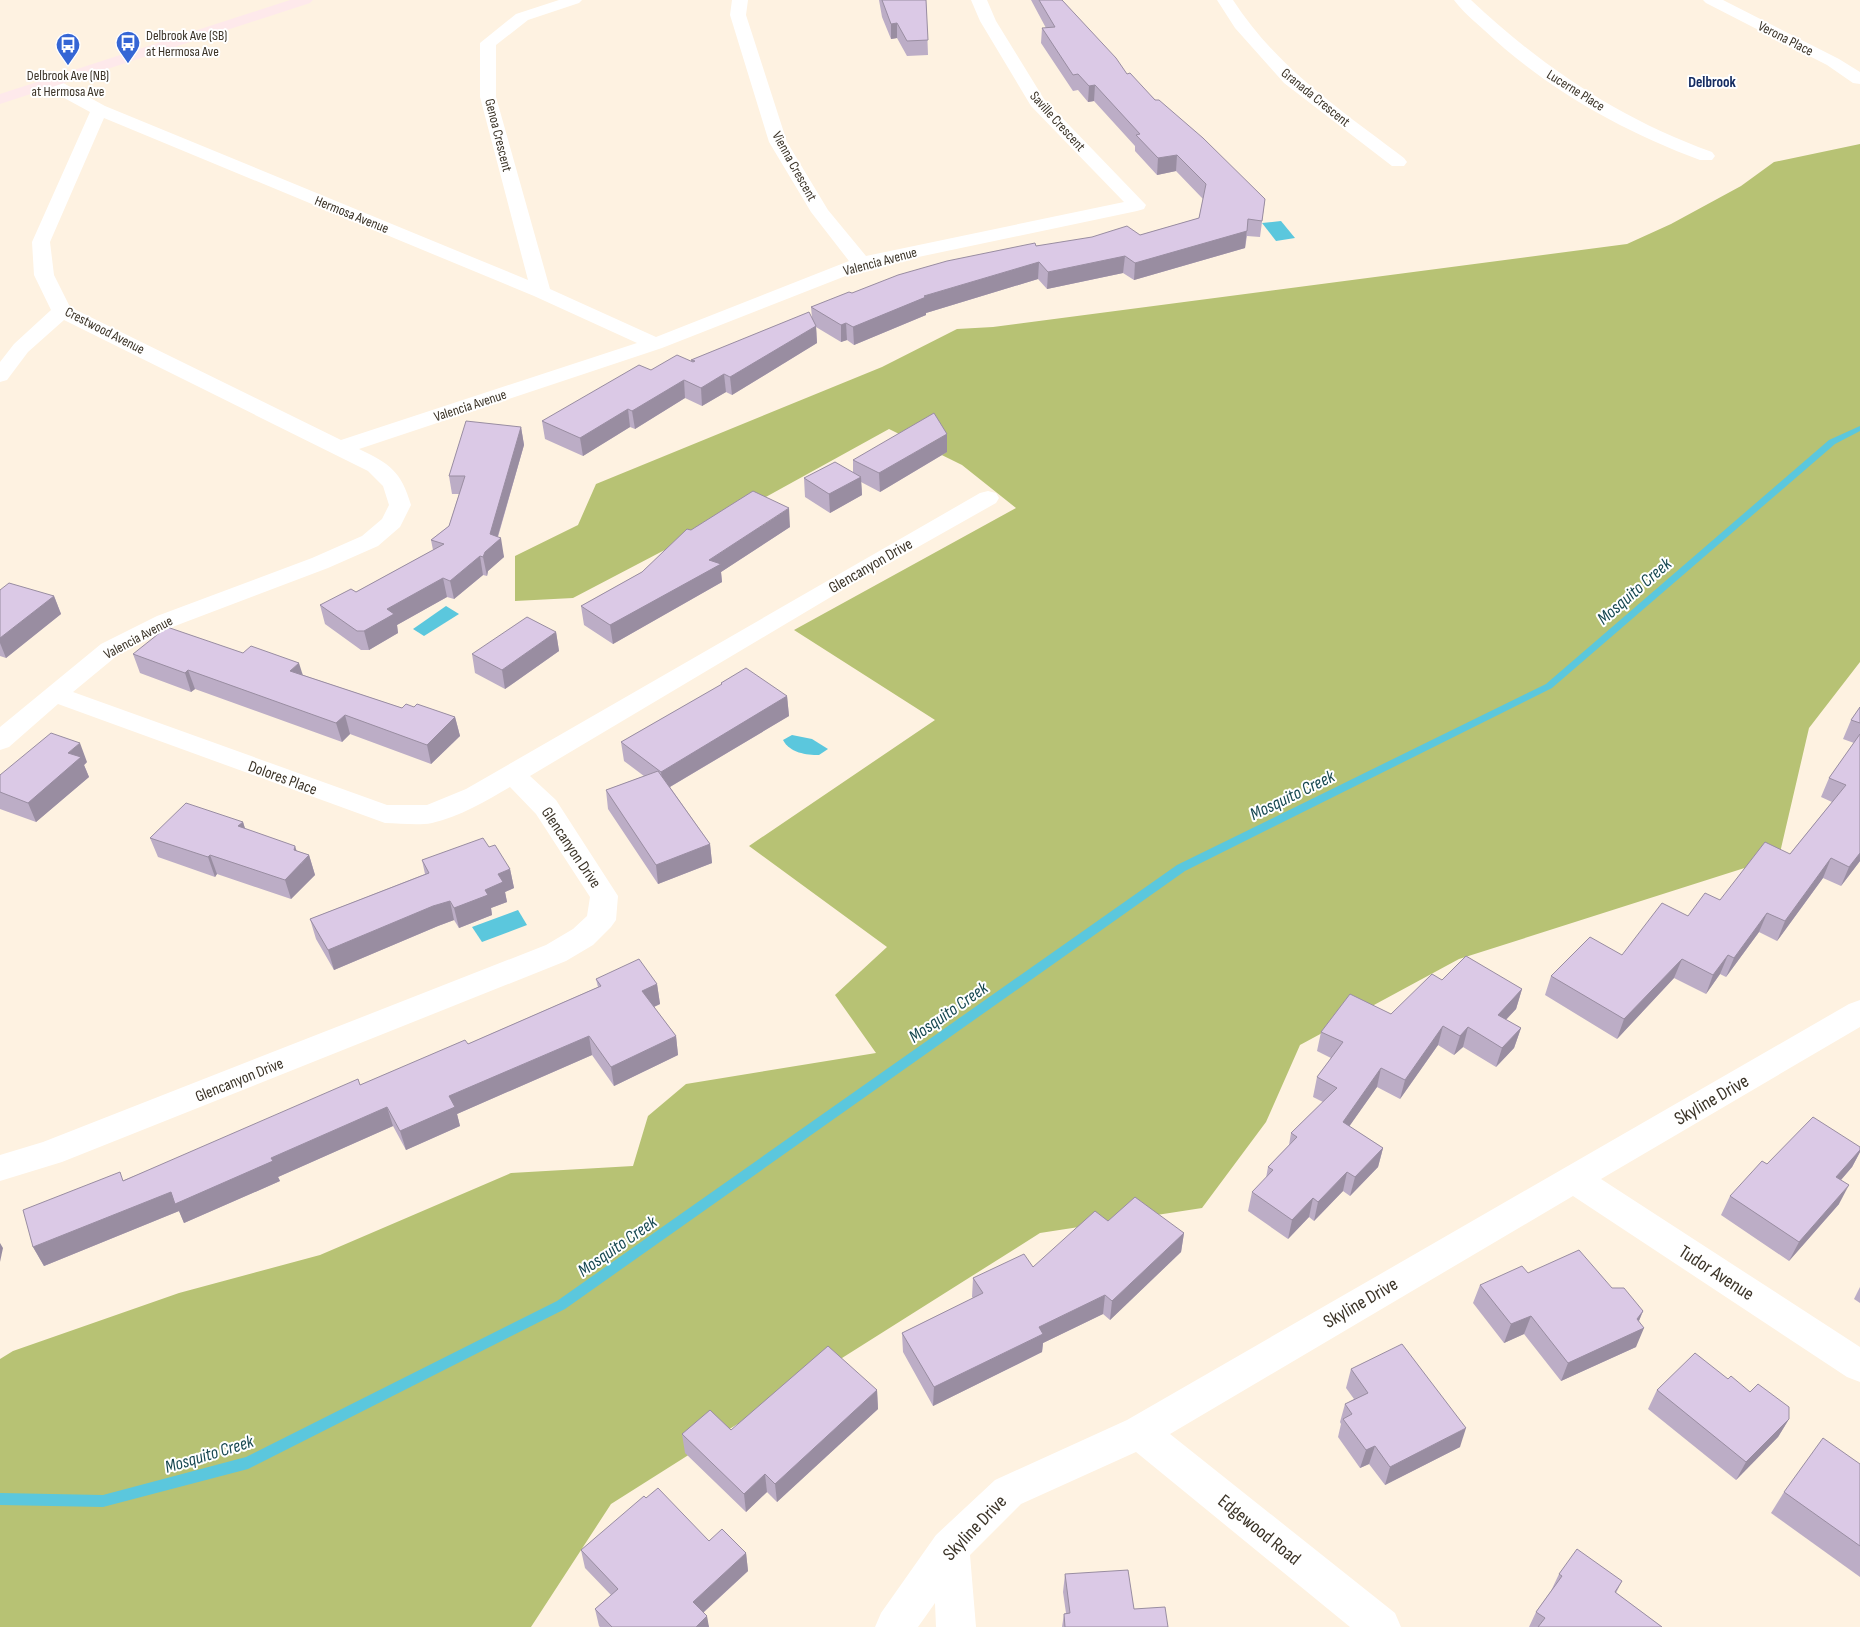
<svg xmlns="http://www.w3.org/2000/svg" width="1860" height="1627" font-family="'Sofia Sans Condensed',sans-serif">
<style>
.forest{fill:#b7c274}
.water{fill:#5bc7dd}
.lines{fill:none;stroke-linecap:round;stroke-linejoin:round}
.stream{fill:#5bc7dd;fill-rule:evenodd}
.street{fill:#fff;fill-rule:evenodd}
.secondary{fill:#fee9eb;fill-rule:evenodd}
.wall{fill:#bcadc6}
.shaded-wall{fill:#998da1}
.building{fill:#dbc9e6;stroke:#998da1}
.labels{text-anchor:middle;stroke-width:4;stroke-linejoin:round;paint-order:stroke}
.far-poi-label{font-size:14px;fill:#3c3428;stroke:#fff;text-anchor:start}
.far-street-label{font-size:14px;fill:#3c3428;stroke:#fff}
.far-neighbourhood-label{font-size:15px;font-weight:bold;fill:#132b60;stroke:#fff}
.street-label{font-size:16px;fill:#3c3428;stroke:#fff}
.water-label{font-size:18px;font-style:italic;fill:#174851;stroke:#fff}
.near-street-label{font-size:19px;fill:#3c3428;stroke:#fff}
</style>
<rect width="100%" height="100%" fill="#fef2e1"/>
<path class="forest" d="M1860,144V662L1809,728L1779,857L1459,959L1300,1045L1266,1122L1202,1208L1040,1233L611,1504L531,1627H0V1359L13,1351L179,1293L320,1255L511,1173L633,1166L648,1116L686,1084L876,1053L835,995L887,947L749,846L935,720L794,630L1016,508L962,465L889,429L764,498L573,598L515,601V556L578,525L596,484L882,367L957,329L993,327L1627,244L1671,224L1741,186L1774,162Z"/>
<g class="water">
<path d="M1281,221L1295,238L1276,241L1262,223Z"/>
<path d="M446,606L459,614L424,636L413,629Z"/>
<path d="M792,735L812,739L828,749L819,755C806,755 790,753 783,740Z"/>
<path d="M518,910L527,925L482,942L472,927Z"/>
</g>
<g class="lines">
<path class="stream" d="M1860,426V431L1835,444L1552,688L1185,871L565,1309L248,1469L103,1507L0,1505V1493L103,1495L246,1457L557,1301L1177,865L1546,684L1829,440Z"/>
<g class="street">
<path d="M559,0H582L579,3L528,20L496,45V97L550,289L656,337L849,261L811,212L769,142L730,15L732,0H748L746,15L787,142L828,210L866,256L1124,202L1031,106L980,21L971,0H987L996,21L1044,99L1146,205L1144,209L1137,211L866,268L662,348L359,449C390,464 401,471 411,505L400,527L378,546L328,568L175,626L119,654L73,692L387,805H427L466,789L980,493L988,491L996,493L999,498L996,503L856,582L530,776L556,800L618,896L616,920L611,927L593,945L566,961L62,1162L0,1181V1155L43,1142L546,945L573,929L587,916L590,897L536,814L510,787C486,801 459,817 432,823C417,826 400,823 385,823L58,704L9,747L0,750V727L101,644L157,616L312,558L362,536L382,519L389,505L383,486L368,471L64,320L28,352L7,380L0,382V362L14,344L51,310L34,275L32,242L90,112L44,87L42,83L44,79H56L105,106L528,280L480,97V43L516,14ZM104,118L534,296L637,343L341,440L70,307L54,275L50,242Z"/>
<path d="M1217,0H1233C1277,68 1341,110 1404,158L1407,162L1404,166H1392L1284,83L1235,28Z"/>
<path d="M1454,0H1471C1542,67 1620,119 1712,152L1715,156L1712,160H1700C1621,131 1545,88 1484,30C1474,21 1462,11 1454,0Z"/>
<path d="M1703,0H1723L1839,59L1860,72V84L1853,83L1827,65L1706,3Z"/>
<path d="M1860,1000V1027L1601,1179L1860,1347V1382L1847,1377L1573,1196L1170,1434L1395,1613L1401,1627H1350L1136,1452L1021,1504L970,1555L976,1627H936L935,1603L918,1627H875L881,1613L936,1535L995,1480L1127,1420L1849,1004Z"/>
</g>
<path class="secondary" d="M290,0H313L310,3L0,104V94Z"/>
</g>
<g class="wall">
<path d="M879,0H926L928,55L907,56L897,38L891,39L882,17Z"/>
<path d="M1031,0H1062L1127,74L1265,199L1260,237L1247,236L1245,248L1134,280L1123,273L1047,289L1038,279L926,313V315L854,345L847,340L841,342L816,327L817,343L732,395L726,392L702,406L685,398L635,429L630,427L583,456L545,439L542,421L651,370L692,362L691,360L812,318L811,307L852,293L1036,246L1140,235L1199,218L1203,199L1176,171L1157,175L1135,151V146L1094,101L1088,102L1078,90L1073,91L1041,43L1042,28H1046Z"/>
<path d="M521,427L524,445L498,537L504,557L488,571L487,576L483,575L454,599L447,597L397,625L398,633L369,650H361L325,624L320,605L356,592L433,550L431,540L449,526L459,494H452L449,476Z"/>
<path d="M947,452L880,492L861,482L862,495L830,513L805,497L804,478L853,472V460Z"/>
<path d="M790,527L721,572L722,582L613,644L584,625L581,606L642,572L691,530Z"/>
<path d="M0,590L54,596L61,614L6,658L0,656Z"/>
<path d="M556,632L559,651L505,689L475,673L472,654Z"/>
<path d="M133,654L303,675L402,708L414,707L455,717L460,736L431,764L350,734L342,742L195,689L191,692L140,673Z"/>
<path d="M721,683L787,696L789,716L670,787L710,844L712,863L658,884L608,809L606,790L644,776L624,761L621,742L721,685Z"/>
<path d="M1860,707V861L1841,886L1823,878L1777,941L1759,932L1726,977L1720,974L1706,994L1674,978L1617,1039L1545,995L1551,976L1622,955L1688,916L1720,900L1790,854L1832,802L1821,797L1829,778L1854,743L1843,739L1851,720Z"/>
<path d="M87,762L84,765L89,777L36,822L0,809V775Z"/>
<path d="M243,822L245,829L297,851L309,855L315,875L291,899L217,874L215,877L158,857L150,838Z"/>
<path d="M489,847L510,869L514,888L505,892L507,902L491,908L492,915L459,928L454,920L438,926L334,970L316,939L310,919L425,874L422,860Z"/>
<path d="M596,979L657,984L660,1004L654,1007L676,1036L678,1055L614,1086L592,1055L457,1114L460,1126L406,1150L393,1126L278,1177L280,1181L184,1223L179,1211L44,1266L33,1247L124,1180L360,1085L468,1044L598,987Z"/>
<path d="M1442,980L1522,989L1516,1009L1506,1020L1521,1028L1514,1048L1496,1067L1463,1047L1454,1055L1438,1045L1400,1099L1377,1087L1349,1126L1383,1148L1378,1167L1350,1196L1343,1191L1314,1221L1309,1217L1288,1239L1248,1211L1252,1192L1266,1178L1268,1167L1289,1145L1291,1133L1323,1102L1313,1097L1317,1077L1331,1058L1317,1051L1321,1032L1391,1014Z"/>
<path d="M1860,1147V1152L1852,1167L1841,1180L1839,1204L1789,1261L1721,1215L1730,1196Z"/>
<path d="M1108,1221L1184,1233L1181,1252L1110,1320L1103,1314L1043,1343L1042,1352L933,1406L903,1352L902,1333L973,1298L972,1297L973,1278L1033,1267Z"/>
<path d="M1528,1273L1612,1288L1643,1311L1639,1321L1636,1347L1561,1381L1524,1334L1504,1343L1473,1303L1480,1285Z"/>
<path d="M1860,1287V1303L1854,1299Z"/>
<path d="M1351,1369L1460,1447L1385,1485L1369,1464L1360,1468L1338,1437L1341,1424L1340,1422L1345,1404L1354,1399L1346,1388Z"/>
<path d="M1728,1379L1750,1392L1789,1419L1778,1437L1736,1480L1648,1409L1657,1390Z"/>
<path d="M877,1390L878,1409L777,1502L767,1492L746,1512L685,1453L682,1434L731,1430Z"/>
<path d="M1860,1464V1577L1771,1513L1784,1492Z"/>
<path d="M646,1498L709,1541L746,1553L748,1571L703,1613L709,1627H600L599,1626L595,1609L611,1595L585,1568L581,1550Z"/>
<path d="M1065,1574L1134,1609L1168,1627H1062L1064,1614L1066,1613L1063,1592Z"/>
<path d="M1559,1574L1622,1581L1616,1593L1662,1627H1529L1536,1612L1551,1591Z"/>
</g>
<g class="shaded-wall">
<path d="M897,23V38L891,39V24Z"/>
<path d="M1095,85L1094,101L1088,102L1089,86Z"/>
<path d="M1177,155L1176,171L1157,175L1158,158Z"/>
<path d="M1248,219L1245,248L1134,280L1135,263Z"/>
<path d="M1125,256L1123,273L1047,289L1048,272Z"/>
<path d="M1039,262L1038,279L926,313V315L854,345L853,327L924,296Z"/>
<path d="M846,323L847,340L841,342V325Z"/>
<path d="M816,326L817,343L732,395L730,377Z"/>
<path d="M724,374L726,392L702,406L701,388Z"/>
<path d="M684,380L685,398L635,429L632,411Z"/>
<path d="M628,409L630,427L583,456L580,438Z"/>
<path d="M521,427L524,445L496,542L501,538L504,557L488,571L487,576L483,557Z"/>
<path d="M947,434V452L880,492L879,473Z"/>
<path d="M861,477L862,495L830,513L829,494Z"/>
<path d="M789,508L790,527L721,572L722,582L613,644L610,625Z"/>
<path d="M480,556L483,575L454,599L450,581Z"/>
<path d="M443,578L447,597L397,625L398,633L369,650L364,631L387,609Z"/>
<path d="M54,596L61,614L6,658L0,643V638Z"/>
<path d="M556,632L559,651L505,689L502,670Z"/>
<path d="M299,663L305,682L290,671Z"/>
<path d="M188,670L195,689L191,692L185,673Z"/>
<path d="M787,696L789,716L663,791L661,772Z"/>
<path d="M345,715L350,734L342,742L336,723Z"/>
<path d="M455,717L460,736L431,764L427,745Z"/>
<path d="M80,743L87,762L84,765L89,777L36,822L28,803L68,753Z"/>
<path d="M243,822L249,841L238,826Z"/>
<path d="M710,844L712,863L658,884L656,865Z"/>
<path d="M295,846L301,864L309,855L315,875L291,899L285,880Z"/>
<path d="M1860,853V861L1841,886L1849,867Z"/>
<path d="M210,855L217,874L215,877L208,857Z"/>
<path d="M1831,858L1823,878L1777,941L1785,921Z"/>
<path d="M510,869L514,888L505,892L507,902L491,908L492,915L459,928L454,908L485,890L498,874Z"/>
<path d="M450,901L454,920L438,926L334,970L328,950L433,906Z"/>
<path d="M1767,913L1759,932L1726,977L1734,958Z"/>
<path d="M1728,955L1720,974L1706,994L1713,975Z"/>
<path d="M1682,959L1674,978L1617,1039L1624,1019Z"/>
<path d="M657,984L660,1004L645,1011L642,991Z"/>
<path d="M1522,989L1516,1009L1492,1034L1498,1015Z"/>
<path d="M1443,1026L1438,1045L1400,1099L1405,1080Z"/>
<path d="M1468,1027L1463,1047L1454,1055L1460,1036Z"/>
<path d="M1521,1028L1514,1048L1496,1067L1502,1048Z"/>
<path d="M589,1036L592,1055L457,1114L460,1126L406,1150L400,1131L449,1096Z"/>
<path d="M676,1036L678,1055L614,1086L611,1067Z"/>
<path d="M1381,1068L1377,1087L1339,1141L1343,1122Z"/>
<path d="M387,1107L393,1126L278,1177L280,1181L184,1223L179,1211L44,1266L33,1247L171,1192L271,1158Z"/>
<path d="M1383,1148L1378,1167L1350,1196L1355,1177Z"/>
<path d="M1860,1150V1152L1852,1167L1827,1196L1836,1177Z"/>
<path d="M1347,1172L1343,1191L1314,1221L1318,1202Z"/>
<path d="M1849,1185L1839,1204L1789,1261L1799,1242Z"/>
<path d="M1313,1198L1309,1217L1288,1239L1292,1220Z"/>
<path d="M1184,1233L1181,1252L1110,1320L1112,1301Z"/>
<path d="M0,1243L3,1248L0,1262Z"/>
<path d="M1105,1295L1103,1314L1043,1343L1042,1352L933,1406L934,1387L1039,1327Z"/>
<path d="M1643,1311L1635,1330L1644,1328L1636,1347L1561,1381L1568,1363L1637,1319Z"/>
<path d="M1531,1316L1524,1334L1504,1343L1511,1324Z"/>
<path d="M877,1390L878,1409L777,1502L775,1484Z"/>
<path d="M1789,1419L1778,1437L1736,1480L1746,1462Z"/>
<path d="M1466,1428L1460,1447L1385,1485L1390,1467Z"/>
<path d="M1375,1446L1369,1464L1360,1468L1366,1450Z"/>
<path d="M765,1474L767,1492L746,1512L744,1494Z"/>
<path d="M746,1553L748,1571L696,1619L693,1602Z"/>
<path d="M707,1616L709,1627H696Z"/>
</g>
<g class="building">
<path d="M882,0H926L928,40L907,41L897,23L891,24Z"/>
<path d="M1039,0H1062L1116,58L1127,74L1130,73L1155,100H1159L1203,138L1265,199L1262,221L1248,219L1247,231L1135,263L1125,256L1048,272L1039,262L924,296L926,297L853,327L846,323L841,325L811,307L849,292L852,293L898,275L947,261L1035,243L1036,246L1092,237L1127,226L1140,235L1199,218L1206,184L1177,155L1158,158L1136,135L1140,134L1095,85L1089,86L1078,74L1073,75L1042,28L1055,27Z"/>
<path d="M809,312L816,326L730,377L724,374L701,388L684,380L632,411L628,409L580,438L542,421L639,365L651,370L677,355L693,362L695,361L691,360Z"/>
<path d="M934,413L947,434L879,473L853,460Z"/>
<path d="M466,421L521,427L490,534L501,538L485,552L483,557L480,556L450,581L443,578L387,609L394,614L364,631H357L320,605L351,589L356,592L444,544L431,540L449,526L465,476H449Z"/>
<path d="M835,462L861,477L829,494L804,478Z"/>
<path d="M753,491L789,508L709,560L721,564L610,625L581,606L642,572L687,529L691,530Z"/>
<path d="M9,583L54,596L0,638V590Z"/>
<path d="M527,617L556,632L502,670L472,654Z"/>
<path d="M167,627L243,653L251,646L299,663L290,671L402,708L406,704L414,707L417,704L455,717L427,745L345,715L336,723L188,670L185,673L133,654Z"/>
<path d="M746,668L787,696L661,772L621,742L722,684L721,683Z"/>
<path d="M1860,707V723L1851,720Z"/>
<path d="M51,733L80,743L68,753L81,757L28,803L0,792V775Z"/>
<path d="M1860,734V853L1849,867L1831,858L1785,921L1767,913L1734,958L1728,955L1713,975L1682,959L1624,1019L1551,976L1590,937L1622,955L1662,903L1688,916L1705,893L1720,900L1765,842L1790,854L1846,785L1829,778Z"/>
<path d="M658,771L710,844L656,865L606,790Z"/>
<path d="M186,803L243,822L238,826L295,846L294,850L309,855L285,880L210,855L208,857L150,838Z"/>
<path d="M483,838L489,847L495,845L510,869L498,874L503,882L485,890L488,895L454,908L450,901L433,906L328,950L310,919L429,873L422,860Z"/>
<path d="M1466,956L1522,989L1498,1015L1521,1028L1502,1048L1468,1027L1460,1036L1443,1026L1405,1080L1381,1068L1343,1122L1383,1148L1355,1177L1347,1172L1318,1202L1313,1198L1292,1220L1252,1192L1273,1170L1268,1167L1297,1137L1291,1133L1337,1088L1317,1077L1343,1042L1321,1032L1350,994L1391,1014L1432,974L1442,980Z"/>
<path d="M639,959L657,984L642,991L676,1036L611,1067L589,1036L449,1096L455,1107L400,1131L387,1107L271,1158L273,1161L175,1204L171,1192L33,1247L23,1210L120,1172L123,1181L358,1079L360,1085L465,1040L468,1044L601,986L596,979Z"/>
<path d="M1813,1117L1860,1147V1150L1836,1177L1849,1185L1799,1242L1730,1196L1762,1161L1767,1164Z"/>
<path d="M1135,1197L1184,1233L1112,1301L1105,1295L1039,1327L1043,1334L934,1387L902,1333L983,1293L973,1278L1024,1254L1033,1267L1095,1211L1108,1221Z"/>
<path d="M1579,1250L1612,1288H1624L1643,1311L1637,1319L1644,1328L1568,1363L1531,1316L1511,1324L1480,1285L1522,1266L1528,1273Z"/>
<path d="M1402,1344L1466,1428L1390,1467L1375,1446L1366,1450L1343,1419L1352,1414L1345,1404L1368,1393L1351,1369Z"/>
<path d="M828,1346L877,1390L775,1484L765,1474L744,1494L682,1434L710,1410L731,1430Z"/>
<path d="M1695,1353L1728,1379L1731,1376L1750,1392L1758,1384L1789,1407V1419L1746,1462L1657,1390Z"/>
<path d="M1823,1438L1860,1464V1546L1784,1492Z"/>
<path d="M658,1488L709,1541L722,1529L746,1553L693,1602L707,1616L696,1627H612L595,1609L618,1589L581,1550L644,1496L646,1498Z"/>
<path d="M1577,1549L1622,1581L1615,1592L1662,1627H1538L1545,1618L1536,1612L1562,1576L1559,1574Z"/>
<path d="M1128,1570L1134,1609L1165,1607L1168,1627H1065L1064,1614L1070,1613L1065,1574Z"/>
</g>
<defs>
<symbol id="bus-pin" viewBox="-11 -11 22 30"><path d="M0 17L-7.5 6A9.5 9.5 0 1 1 7.5 6Z" fill="#3566d5" stroke="#fff"/><path d="M-5-6H5V4H4V6H2V4H-2V6H-4V4H-5ZM-3.5-4V0h7V-4ZM-3.5 1.2v1.5H-2V1.2ZM2 1.2v1.5H3.5V1.2Z" fill="#fff"/></symbol>
</defs>
<g fill-rule="evenodd">
<use href="#bus-pin" x="114" y="29" width="28" height="38"/>
<use href="#bus-pin" x="54" y="31" width="28" height="38"/>
</g>
<g class="labels">
<g class="far-poi-label">
<text x="146" y="40">Delbrook Ave (SB)<tspan x="146" dy="16">at Hermosa Ave</tspan></text>
<text x="68" y="80" text-anchor="middle">Delbrook Ave (NB)<tspan x="68" dy="16">at Hermosa Ave</tspan></text>
</g>
<g class="far-street-label">
<text transform="translate(1786 38) rotate(27)" y="5">Verona Place</text>
<text transform="translate(1576 90) rotate(32)" y="5">Lucerne Place</text>
<text transform="translate(1316 97) rotate(39)" y="5">Granada Crescent</text>
<text transform="translate(1058 121) rotate(48)" y="5">Saville Crescent</text>
<text transform="translate(499 135) rotate(76)" y="5">Genoa Crescent</text>
<text transform="translate(795 166) rotate(61)" y="5">Vienna Crescent</text>
<text transform="translate(352 214) rotate(22)" y="5">Hermosa Avenue</text>
<text transform="translate(880 261) rotate(-15)" y="5">Valencia Avenue</text>
<text transform="translate(105 330) rotate(27)" y="5">Crestwood Avenue</text>
<text transform="translate(470 405) rotate(-18)" y="5">Valencia Avenue</text>
<text transform="translate(138 637) rotate(-28)" y="5">Valencia Avenue</text>
</g>
<g class="far-neighbourhood-label">
<text x="1712" y="87">Delbrook</text>
</g>
<g class="street-label">
<text transform="translate(870 565) rotate(-30)" y="6">Glencanyon Drive</text>
<text transform="translate(283 777) rotate(20)" y="6">Dolores Place</text>
<text transform="translate(572 847) rotate(56)" y="6">Glencanyon Drive</text>
<text transform="translate(239 1079) rotate(-22)" y="6">Glencanyon Drive</text>
</g>
<g class="water-label">
<text transform="translate(1634 591) rotate(-41)" y="6">Mosquito Creek</text>
<text transform="translate(1292 795) rotate(-26)" y="6">Mosquito Creek</text>
<text transform="translate(948 1012) rotate(-35)" y="6">Mosquito Creek</text>
<text transform="translate(617 1246) rotate(-35)" y="6">Mosquito Creek</text>
<text transform="translate(209 1454) rotate(-17)" y="6">Mosquito Creek</text>
</g>
<g class="near-street-label">
<text transform="translate(1711 1099) rotate(-30)" y="7">Skyline Drive</text>
<text transform="translate(1717 1272) rotate(33)" y="7">Tudor Avenue</text>
<text transform="translate(1360 1302) rotate(-30)" y="7">Skyline Drive</text>
<text transform="translate(974 1527) rotate(-46)" y="7">Skyline Drive</text>
<text transform="translate(1260 1529) rotate(39)" y="7">Edgewood Road</text>
</g>
</g>
</svg>
